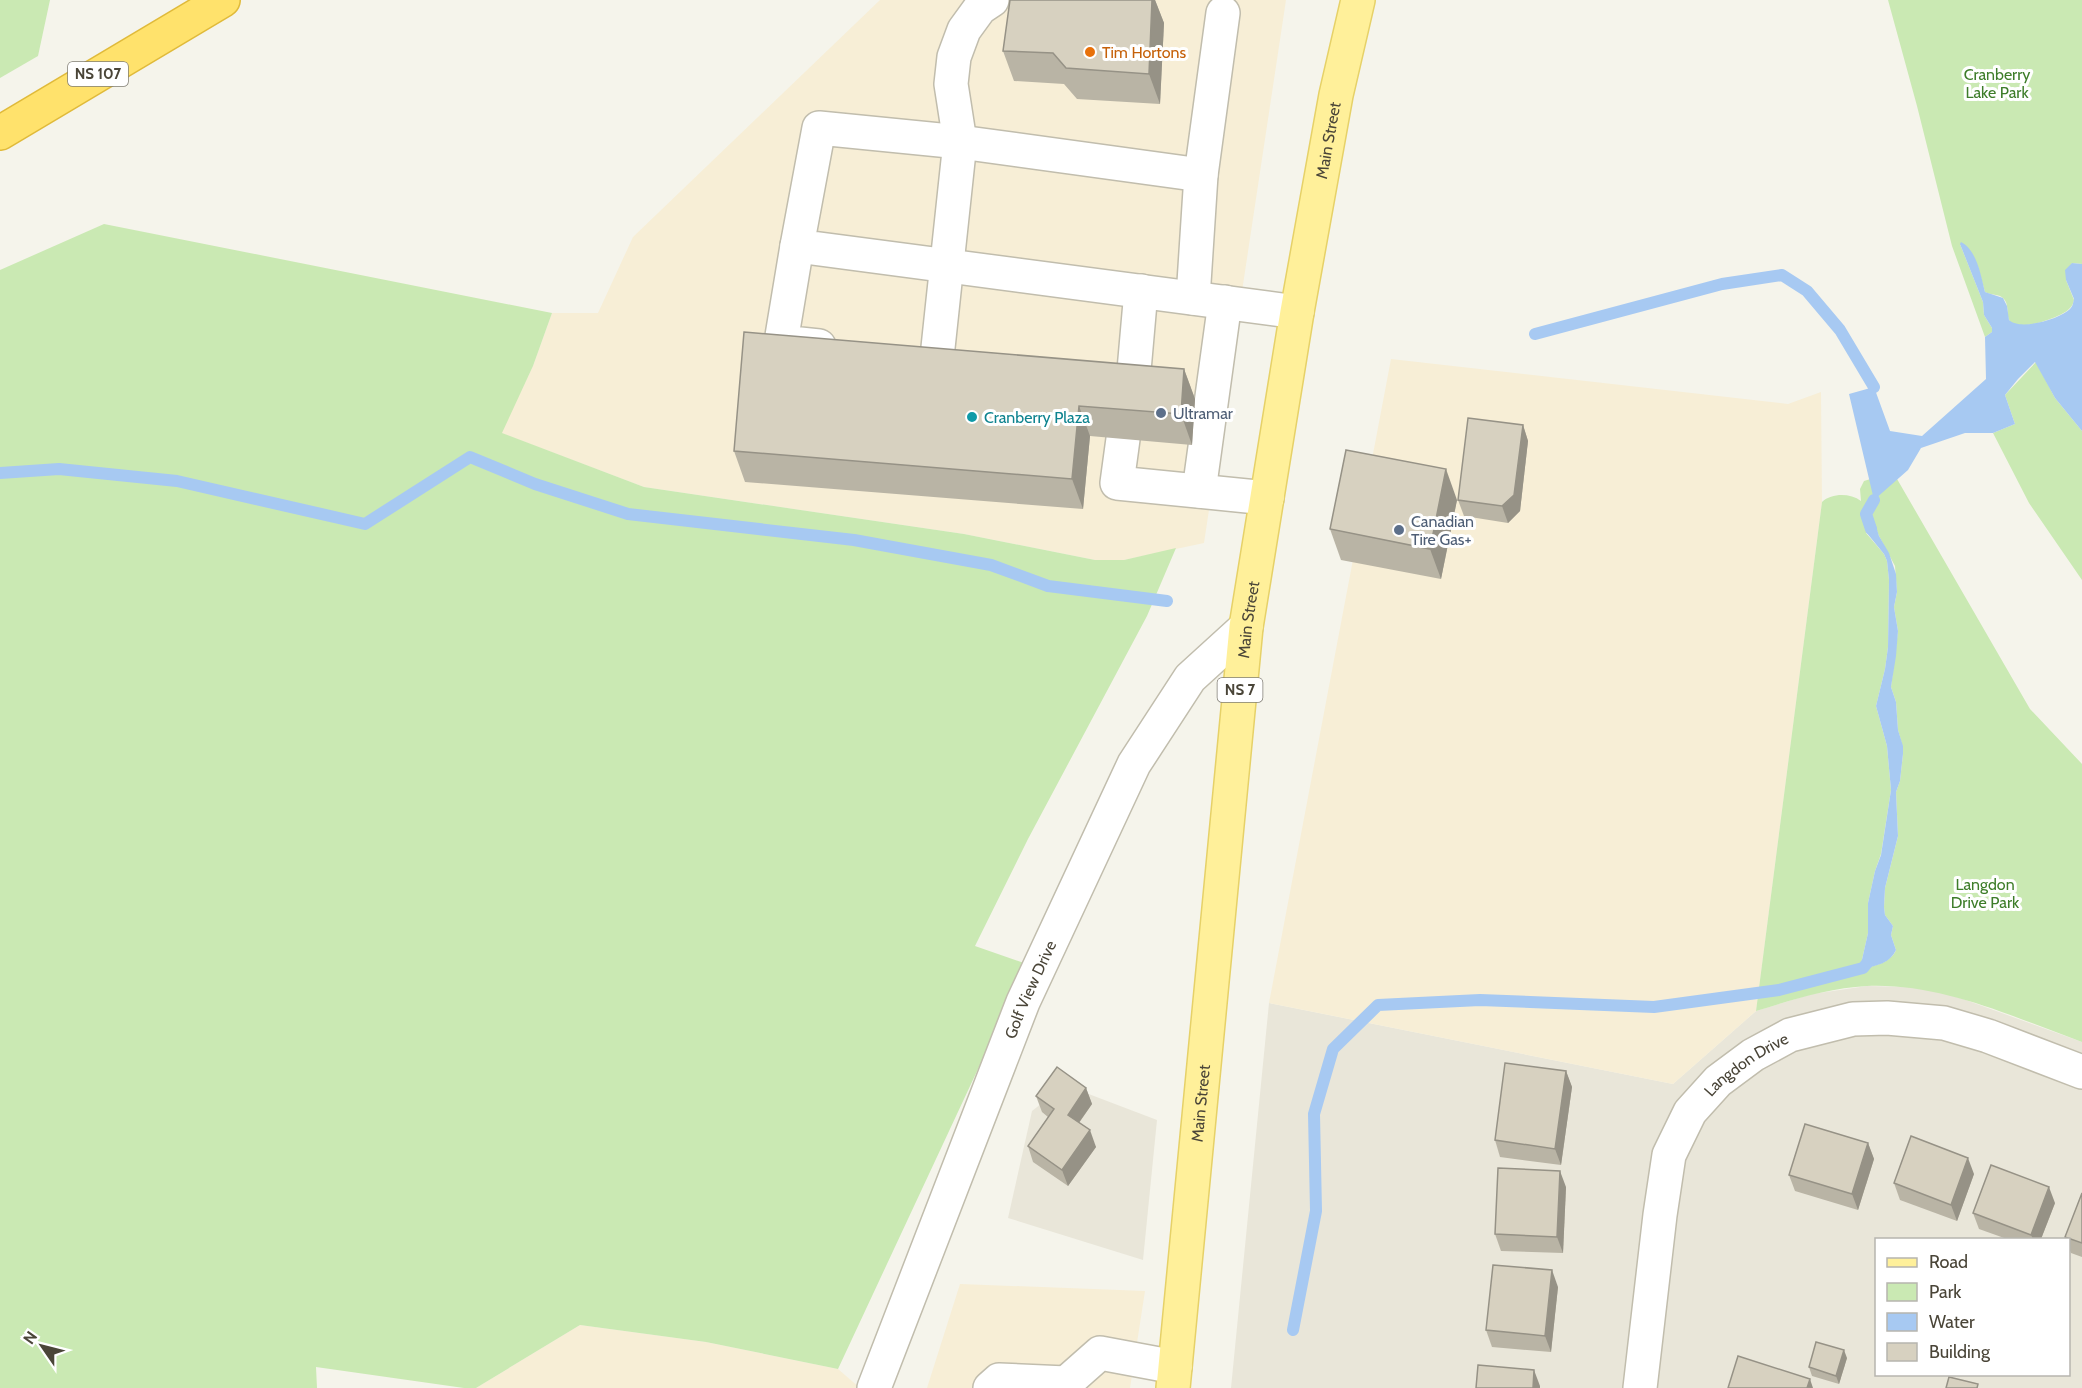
<svg xmlns="http://www.w3.org/2000/svg" width="2082" height="1388" font-family="Cabin,sans-serif">
<style>
.residential{fill:#e9e6d9;fill-rule:evenodd}
.commercial{fill:#f7eed6}
.green{fill:#cae9b3;fill-rule:evenodd}
.water{fill:#a7c9f2}
.lines{fill:none;stroke-linecap:round;stroke-linejoin:round}
.stream{stroke:#a7c9f2;stroke-width:12}
.minor-casing{stroke:#c1bdad;stroke-width:36}
.major-casing{stroke:#e6d168;stroke-width:36}
.highway-casing{stroke:#e0ba3a;stroke-width:36}
.minor{stroke:#fff;stroke-width:33}
.major{stroke:#fff09a;stroke-width:33}
.highway{stroke:#ffe26c;stroke-width:33}
.wall{fill:#b9b4a5}
.shaded-wall{fill:#969286}
.building{fill:#d7d1c0;stroke:#969286;stroke-width:1.5}
.food-dot{fill:#e8710a;stroke:#fff;stroke-width:2}
.service-dot{fill:#5c6f8a;stroke:#fff;stroke-width:2}
.culture-dot{fill:#0f9aa8;stroke:#fff;stroke-width:2}
.labels{text-anchor:middle;stroke-width:6;stroke-linejoin:round;paint-order:stroke}
.shield{fill:#fff;stroke:#807d74;stroke-width:1.5}
.shield-label{font-size:15px;font-weight:bold;fill:#4a4538}
.food-label{font-size:16px;fill:#c56008;stroke:#fff;text-anchor:start}
.park-label{font-size:16px;fill:#3e7d2a;stroke:#fff}
.street-label{font-size:16px;fill:#4a4538;stroke:#fff}
.service-label{font-size:16px;fill:#4e5e75;stroke:#fff;text-anchor:start}
.culture-label{font-size:16px;fill:#0d838f;stroke:#fff;text-anchor:start}
</style>
<rect width="100%" height="100%" fill="#f5f4eb"/>
<g class="residential">
<path d="M1867,986L1909,987L1936,991L1963,999L2082,1042V1388H1231L1269,1003L1673,1084L1756,1011L1812,994ZM1876,1240H2068V1374H1876Z"/>
<path d="M1065,1085L1157,1120L1143,1260L1008,1218L1032,1111Z"/>
</g>
<g class="commercial">
<path d="M880,0H1286L1204,543L1124,560H1095L964,534L644,487L501,433L533,366L552,313H598L633,237Z"/>
<path d="M1391,359L1788,404L1821,392L1822,502L1756,1011L1673,1084L1269,1003Z"/>
<path d="M960,1284L1145,1291L1130,1388H927Z"/>
<path d="M580,1325L706,1342L838,1369L860,1388H476Z"/>
</g>
<g class="green">
<path d="M0,0H50L38,56L0,78Z"/>
<path d="M1888,0H2082V264L2072,263L2066,280L2074,300C2073,303 2073,305 2070,308C2063,317 2023,330 2013,324C2004,319 2011,305 2003,298C1999,294 1991,295 1985,292L1978,267L1960,244L1983,302L1984,315L1992,328V332L1985,337L1952,246L1917,106Z"/>
<path d="M104,224L552,313L533,366L502,433L644,487L964,534L1095,560H1124L1176,548L1147,616L1028,839L975,946L1027,964L838,1369L706,1342L580,1325L476,1388H464L316,1367L317,1388H0V270Z"/>
<path d="M2036,362L2055,398L2082,431V580L2029,503L1993,433L2015,424L2005,395Z"/>
<path d="M1893,472L2030,709L2082,764V1042C2013,1017 1942,983 1867,986C1828,988 1792,1000 1756,1011L1822,502C1832,493 1850,493 1861,501L1860,489L1864,481ZM1866,514L1874,523L1879,536L1895,566L1897,592L1894,607L1898,631L1891,687L1896,702L1898,730L1902,744L1903,754L1900,781L1896,792L1898,836L1885,888L1884,907L1885,915L1893,926L1891,935L1896,950C1891,962 1876,966 1864,968L1861,964L1868,933V903L1875,871L1881,854L1891,790L1887,746L1876,706L1885,669L1888,647L1889,580L1887,561L1884,554L1866,533Z"/>
</g>
<g class="water">
<path d="M1961,242C1977,250 1981,276 1985,292L2003,298L2007,306L2009,320C2020,331 2060,319 2070,309C2073,306 2073,303 2074,299L2066,280L2065,270L2072,263L2082,264V431L2055,398L2035,362L2018,379L2005,395L2015,424L1993,433H1965L1921,448L1908,470L1874,500L1849,394L1874,387L1890,431L1922,436L1986,379L1985,337L1992,332V328L1984,315L1983,302L1960,244Z"/>
<path d="M1866,514L1876,526L1879,536L1889,553L1896,574L1897,592L1894,607L1898,631L1896,656L1891,687L1896,702L1898,730L1903,746V754L1900,781L1896,792L1898,836L1885,888L1884,907L1885,915L1893,926L1891,935L1896,950C1890,963 1877,966 1864,968L1861,964L1868,933V903L1875,871L1881,855L1891,790L1887,746L1876,706L1885,669L1888,647L1889,580L1887,561L1884,554L1866,532Z"/>
</g>
<g class="lines">
<g class="stream">
<path d="M1535,334L1722,284L1782,275L1807,291L1840,330L1874,387"/>
<path d="M0,473L59,469L177,481L365,524L470,457L535,484L628,514L854,540L991,565L1048,586L1167,601"/>
<path d="M1871,529L1866,514L1874,500"/>
<path d="M1293,1330L1316,1211L1314,1114L1333,1049L1378,1005L1480,1000L1654,1007L1779,990L1863,968L1873,956"/>
</g>
<defs>
<g id="minor">
<path d="M1223,13L1201,175L960,142L819,128L797,246L1297,312"/>
<path d="M797,246L781,342L819,346"/>
<path d="M1193,298L1201,175"/>
<path d="M937,357L960,142L951,84L954,57L964,30L980,8L992,0"/>
<path d="M1132,393L1141,291"/>
<path d="M1123,439L1117,483L1267,498"/>
<path d="M1199,491L1225,302"/>
<path id="s1" d="M874,1388L1023,1002L1134,764L1190,678L1246,627"/>
<path d="M990,1388L999,1380L1066,1383"/>
<path d="M1066,1388V1383L1100,1353L1175,1367"/>
<path id="s2" d="M1640,1388L1660,1215L1669,1155L1690,1112L1718,1081L1753,1055L1790,1035L1853,1019L1887,1018L1944,1023L1988,1036L2082,1072"/>
</g>
<g id="major">
<path id="s3" d="M1173,1388L1246,627L1297,312L1336,95L1358,0"/>
</g>
<path id="highway" d="M0,133L223,0"/>
</defs>
<use href="#minor" class="minor-casing"/>
<use href="#major" class="major-casing"/>
<use href="#highway" class="highway-casing"/>
<use href="#minor" class="minor"/>
<use href="#major" class="major"/>
<use href="#highway" class="highway"/>
</g>
<g class="wall">
<path d="M1010,0H1155L1164,23L1160,104L1077,99L1064,84L1014,81L1003,51Z"/>
<path d="M1184,369L1195,399L1192,445L1090,436L1083,509L745,482L734,451Z"/>
<path d="M1523,425L1528,441L1520,511L1508,523L1464,516L1458,500Z"/>
<path d="M1457,500L1441,579L1341,560L1330,529Z"/>
<path d="M1566,1071L1572,1087L1561,1165L1500,1157L1495,1140Z"/>
<path d="M1086,1088L1092,1104L1079,1123L1096,1147L1068,1186L1033,1162L1028,1146L1048,1117L1042,1112L1036,1096Z"/>
<path d="M1868,1143L1874,1159L1858,1210L1795,1191L1789,1175Z"/>
<path d="M1974,1174L1957,1221L1900,1200L1894,1183Z"/>
<path d="M1566,1187L1563,1253L1501,1251L1495,1234Z"/>
<path d="M2082,1193V1257L2071,1253L2068,1246V1239H2066L2065,1237Z"/>
<path d="M2055,1203L2041,1239H2007L1979,1229L1973,1213Z"/>
<path d="M1558,1287L1551,1352L1492,1347L1486,1330Z"/>
<path d="M1847,1358L1839,1384L1812,1376L1809,1367Z"/>
</g>
<g class="shaded-wall">
<path d="M1152,0H1155L1164,23L1160,104L1149,74Z"/>
<path d="M1184,369L1195,399L1192,445L1181,414Z"/>
<path d="M1079,406L1090,436L1083,509L1072,479Z"/>
<path d="M1523,425L1528,441L1520,511L1508,523L1502,506Z"/>
<path d="M1446,469L1457,500L1441,579L1430,549Z"/>
<path d="M1566,1071L1572,1087L1561,1165L1555,1149Z"/>
<path d="M1086,1088L1092,1104L1073,1131L1068,1115Z"/>
<path d="M1090,1130L1096,1147L1068,1186L1062,1170Z"/>
<path d="M1868,1143L1874,1159L1858,1210L1852,1194Z"/>
<path d="M1968,1158L1974,1174L1957,1221L1951,1205Z"/>
<path d="M1560,1171L1566,1187L1563,1253L1557,1237Z"/>
<path d="M2049,1187L2055,1203L2041,1239H2033L2031,1235Z"/>
<path d="M1552,1270L1558,1287L1551,1352L1545,1336Z"/>
<path d="M1844,1350L1847,1358L1839,1384L1836,1376Z"/>
<path d="M1534,1370L1540,1386V1388H1533Z"/>
<path d="M1810,1379L1813,1388H1807Z"/>
</g>
<g class="building">
<path d="M1010,0H1152L1149,74L1066,68L1053,53L1003,51Z"/>
<path d="M744,332L1184,369L1181,414L1079,406L1072,479L734,451Z"/>
<path d="M1468,418L1523,425L1514,495L1502,506L1458,500Z"/>
<path d="M1346,450L1446,469L1430,549L1330,529Z"/>
<path d="M1505,1063L1566,1071L1555,1149L1495,1140Z"/>
<path d="M1057,1067L1086,1088L1068,1115L1090,1130L1062,1170L1028,1146L1054,1109L1036,1096Z"/>
<path d="M1805,1124L1868,1143L1852,1194L1789,1175Z"/>
<path d="M1911,1136L1968,1158L1951,1205L1894,1183Z"/>
<path d="M1991,1165L2049,1187L2031,1235L1973,1213Z"/>
<path d="M1498,1168L1560,1171L1557,1237L1495,1234Z"/>
<path d="M2082,1193V1243L2065,1237Z"/>
<path d="M1493,1265L1552,1270L1545,1336L1486,1330Z"/>
<path d="M1816,1342L1844,1350L1836,1376L1809,1367Z"/>
<path d="M1738,1356L1810,1379L1807,1388H1728Z"/>
<path d="M1478,1365L1534,1370L1533,1388H1476Z"/>
<path d="M1949,1377L1978,1384L1977,1388H1946Z"/>
</g>
<circle class="food-dot" cx="1090" cy="52" r="6"/>
<g class="service-dot">
<circle cx="1161" cy="413" r="6"/>
<circle cx="1399" cy="530" r="6"/>
</g>
<circle class="culture-dot" cx="972" cy="417" r="6"/>
<g class="labels">
<g class="shield">
<rect x="68" y="62" width="60" height="24" rx="4.5"/>
<rect x="1217.5" y="678" width="45" height="24" rx="4.5"/>
</g>
<g class="shield-label">
<text x="98" y="79">NS 107</text>
<text x="1240" y="695">NS 7</text>
</g>
<g class="food-label">
<text x="1102" y="58">Tim Hortons</text>
</g>
<g class="park-label">
<text x="1997" y="80">Cranberry<tspan x="1997" dy="18">Lake Park</tspan></text>
<text x="1985" y="890">Langdon<tspan x="1985" dy="18">Drive Park</tspan></text>
</g>
<g class="street-label">
<text dy="6" stroke="none"><textPath href="#s3" startOffset="1258">Main Street</textPath></text>
<text dy="6" stroke="none"><textPath href="#s3" startOffset="772">Main Street</textPath></text>
<text dy="6" stroke="none"><textPath href="#s1" startOffset="428">Golf View Drive</textPath></text>
<text dy="6" stroke="none"><textPath href="#s2" startOffset="357">Langdon Drive</textPath></text>
<text dy="6" stroke="none"><textPath href="#s3" startOffset="286">Main Street</textPath></text>
</g>
<g class="service-label">
<text x="1173" y="419">Ultramar</text>
<text x="1411" y="527">Canadian<tspan x="1411" dy="18">Tire Gas+</tspan></text>
</g>
<g class="culture-label">
<text x="984" y="423">Cranberry Plaza</text>
</g>
</g>
<rect x="1875" y="1238" width="195" height="138" fill="#ffffff" stroke="#b7b5af" stroke-width="1.5"/>
<rect x="1887" y="1258" width="30" height="9" fill="#fff09a" stroke="#b7b5af" stroke-width="1.5"/>
<text x="1929" y="1268" font-size="18" fill="#4a4538">Road</text>
<rect x="1887" y="1283" width="30" height="18" fill="#cae9b3" stroke="#b7b5af" stroke-width="1.5"/>
<text x="1929" y="1298" font-size="18" fill="#4a4538">Park</text>
<rect x="1887" y="1313" width="30" height="18" fill="#a7c9f2" stroke="#b7b5af" stroke-width="1.5"/>
<text x="1929" y="1328" font-size="18" fill="#4a4538">Water</text>
<rect x="1887" y="1343" width="30" height="18" fill="#d7d1c0" stroke="#b7b5af" stroke-width="1.5"/>
<text x="1929" y="1358" font-size="18" fill="#4a4538">Building</text>
<g transform="translate(42 1346) rotate(305)" stroke="#ffffff" stroke-width="4.5" paint-order="stroke">
<path d="M0-4.5L10 22L0 15L-10 22Z" fill="#4a4538"/>
<text y="-9" font-size="16" font-weight="bold" text-anchor="middle" fill="#4a4538">N</text>
</g>
</svg>
